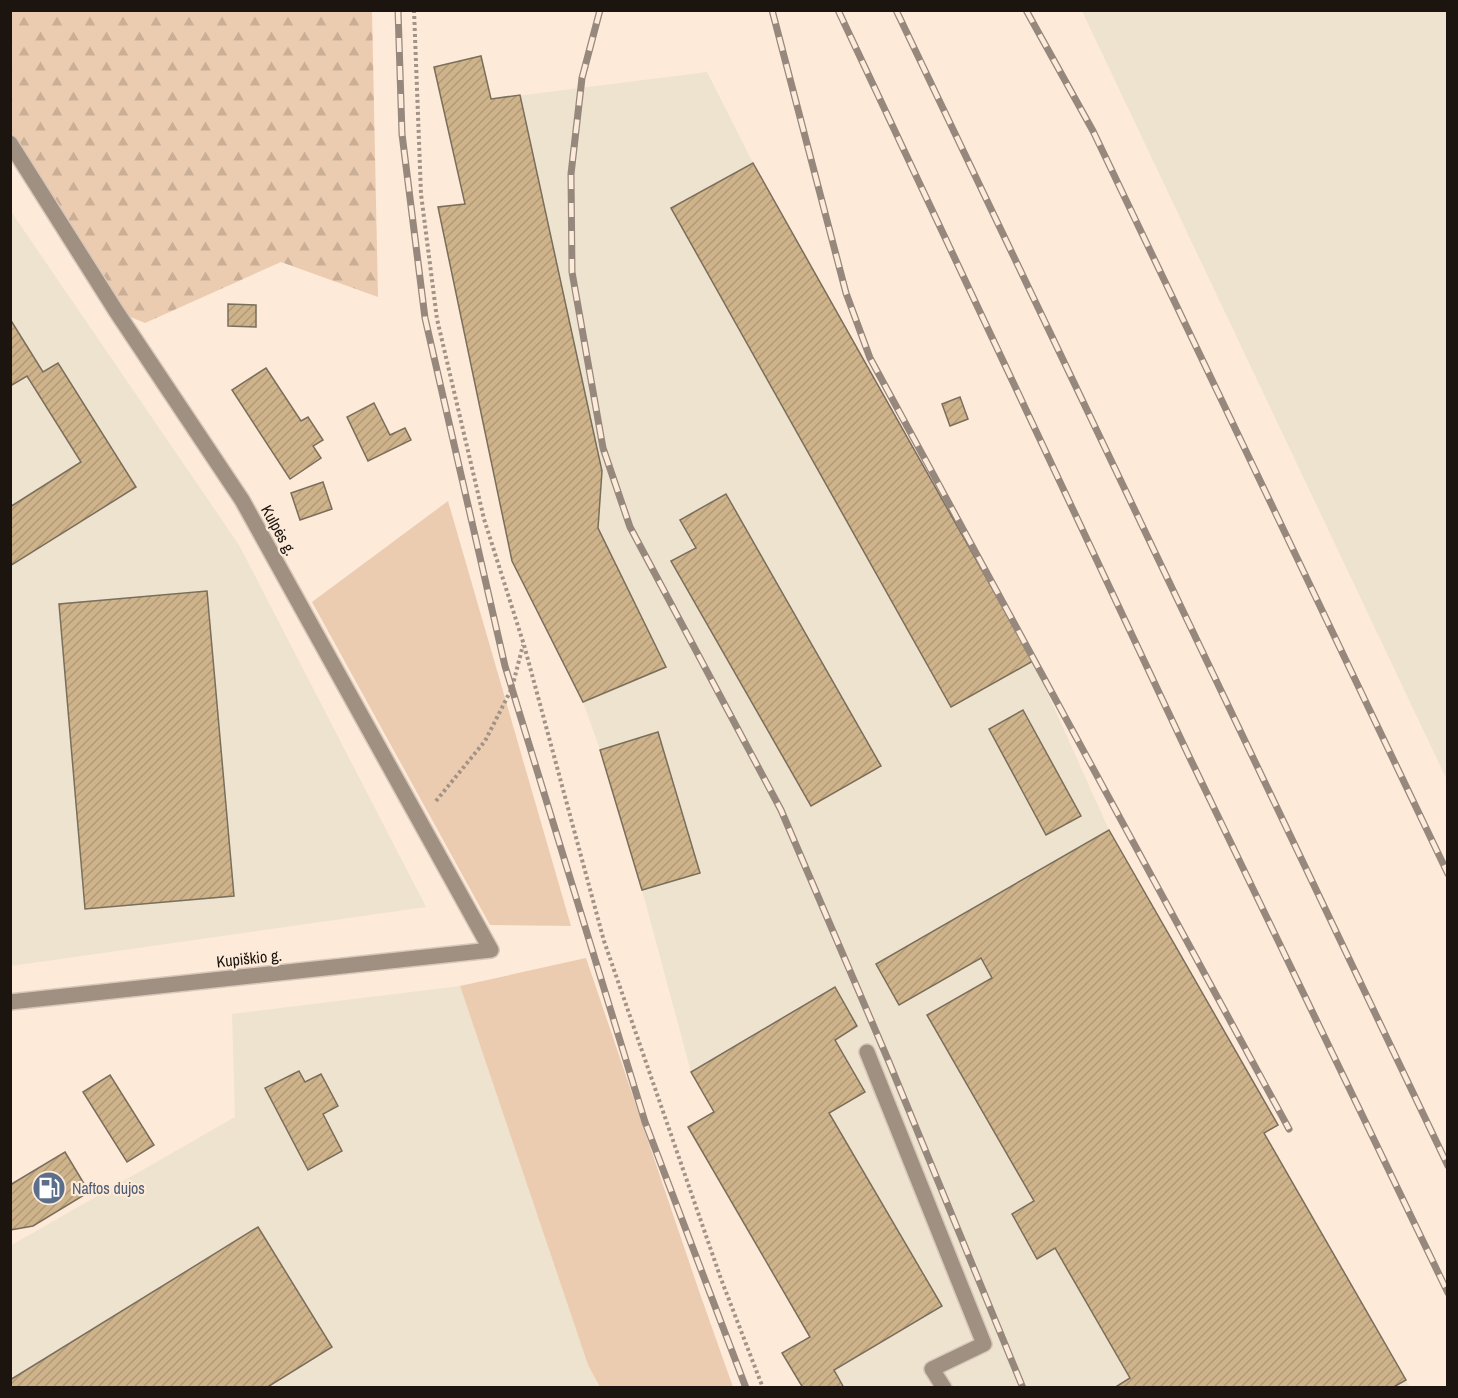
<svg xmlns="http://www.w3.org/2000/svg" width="1458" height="1398" font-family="'Archivo Narrow',sans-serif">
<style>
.industrial{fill:#ede3ce}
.grass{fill:#ecccb0}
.forest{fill:url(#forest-firs)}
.building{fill:url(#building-hatch);stroke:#7a6e5c;stroke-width:1.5}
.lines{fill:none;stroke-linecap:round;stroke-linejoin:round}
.lane-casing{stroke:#d9c8b9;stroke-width:18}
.street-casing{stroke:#d9c8b9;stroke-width:18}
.path{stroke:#a29387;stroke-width:4;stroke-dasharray:3 3;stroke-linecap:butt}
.lane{stroke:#9f9081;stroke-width:15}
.street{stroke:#9f9081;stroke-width:15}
.rail-casing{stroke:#96887d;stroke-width:7}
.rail{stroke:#fdead9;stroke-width:4.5;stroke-dasharray:14;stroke-linecap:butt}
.labels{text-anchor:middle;stroke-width:4.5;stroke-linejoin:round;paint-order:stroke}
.street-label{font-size:16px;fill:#1b140f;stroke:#fdead9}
.service-label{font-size:16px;fill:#4e5e75;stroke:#fdead9;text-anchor:start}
</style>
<defs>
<pattern id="forest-firs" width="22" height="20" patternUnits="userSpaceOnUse" patternTransform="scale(1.5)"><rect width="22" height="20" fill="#ecccb0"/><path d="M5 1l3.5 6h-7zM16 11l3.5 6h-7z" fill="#caae96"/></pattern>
<pattern id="building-hatch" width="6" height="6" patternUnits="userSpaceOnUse" patternTransform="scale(1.5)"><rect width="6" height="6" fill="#cfb48b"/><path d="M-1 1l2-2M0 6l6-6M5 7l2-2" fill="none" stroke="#b19a77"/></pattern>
</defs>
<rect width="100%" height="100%" fill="#fdead9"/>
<g class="industrial">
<path d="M1082,11H1447V780Z"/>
<path d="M481,56L492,99L707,72L753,163L1033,661L1109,830L1278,1125L1264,1134L1410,1387H803L782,1353L810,1336L688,1127L714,1112L691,1072L642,890L600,750L583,702L512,561L438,207L465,203L434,67Z"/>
<path d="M10,210L239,545L426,907L11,966Z"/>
<path d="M460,986L588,1365L600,1387H11L10,1246L235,1117L232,1014Z"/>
</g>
<g class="grass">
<path d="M448,501L571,926L490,925L312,602Z"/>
<path d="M586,958L699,1291L733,1387H600L588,1365L460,986Z"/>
</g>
<path class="forest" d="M11,11H372L378,297L281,262L145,323L116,311L11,143Z"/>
<g class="building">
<path d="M481,56L491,99L520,95L602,471L598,528L666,667L583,702L512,561L438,207L465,204L434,67Z"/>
<path d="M753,163L1033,661L951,707L671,208Z"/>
<path d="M228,304L256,305V327L228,326Z"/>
<path d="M10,319L43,372L58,363L136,487L10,566V507L81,462L27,376L12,385L10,382Z"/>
<path d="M266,368L301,421L308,417L323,440L313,446L321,458L290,479L232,390Z"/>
<path d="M960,397L968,419L950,426L942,404Z"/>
<path d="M374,403L390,435L405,428L411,440L368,461L347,417Z"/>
<path d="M323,482L332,509L300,520L291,493Z"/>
<path d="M726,494L881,766L811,806L671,561L696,548L680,520Z"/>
<path d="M207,591L234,896L85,909L59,604Z"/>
<path d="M1023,710L1081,816L1046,835L989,729Z"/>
<path d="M658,732L700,873L642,890L600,750Z"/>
<path d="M1109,830L1278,1125L1264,1133L1406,1380L1392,1388H1114L1130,1378L1055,1248L1037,1259L1012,1214L1034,1201L927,1015L992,978L981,958L899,1005L876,964Z"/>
<path d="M835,987L857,1026L835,1040L865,1092L829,1113L942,1306L834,1370L844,1388H803L782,1353L810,1337L688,1127L714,1112L691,1072Z"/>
<path d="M299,1071L305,1082L321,1074L338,1106L323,1114L342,1151L308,1170L265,1088Z"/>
<path d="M110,1075L154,1145L127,1162L83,1092Z"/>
<path d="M65,1152L89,1192L33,1226L10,1230V1185Z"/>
<path d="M258,1227L332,1347L266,1388H10V1380Z"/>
</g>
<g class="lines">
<defs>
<path id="lane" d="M867,1052L984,1344L932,1369L944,1388"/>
<path id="street" d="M10,143L116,311L242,500L491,950L10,1002"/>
</defs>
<use href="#lane" class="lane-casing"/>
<use href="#street" class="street-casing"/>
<g class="path">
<path d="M414,10L421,194L437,319L484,519L524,645L604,941L721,1279L763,1388"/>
<path d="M436,801L485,741L512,688L523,645"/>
</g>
<use href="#lane" class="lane"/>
<use href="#street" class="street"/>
<defs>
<g id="rail">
<path d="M398,10L402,134L425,318L505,666L645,1122L746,1388"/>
<path d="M600,10L582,78L571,174L572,272L603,448L630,527L781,810L889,1062L1023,1388"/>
<path d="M772,10L846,293L870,358L1289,1129"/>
<path d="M838,10L1187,752L1448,1293"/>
<path d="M896,10L1448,1166"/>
<path d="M1026,10L1093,131L1448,874"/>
</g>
</defs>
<use href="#rail" class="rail-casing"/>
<use href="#rail" class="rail"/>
</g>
<defs>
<symbol id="fuel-disc" viewBox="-11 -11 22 22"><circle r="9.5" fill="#5c6f8a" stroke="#fdead9"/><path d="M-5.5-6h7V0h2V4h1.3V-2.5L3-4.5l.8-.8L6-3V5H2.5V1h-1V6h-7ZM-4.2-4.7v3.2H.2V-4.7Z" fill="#fff"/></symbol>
</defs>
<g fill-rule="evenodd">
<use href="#fuel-disc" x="30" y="1169" width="38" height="38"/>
</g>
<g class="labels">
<g class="street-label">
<text transform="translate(279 530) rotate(61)" y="6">Kulpės g.</text>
<text transform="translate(249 958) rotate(-6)" y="6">Kupiškio g.</text>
</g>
<g class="service-label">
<text x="72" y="1194">Naftos dujos</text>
</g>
</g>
<rect width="1458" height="1398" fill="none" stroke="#1b140f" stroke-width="24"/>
</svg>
